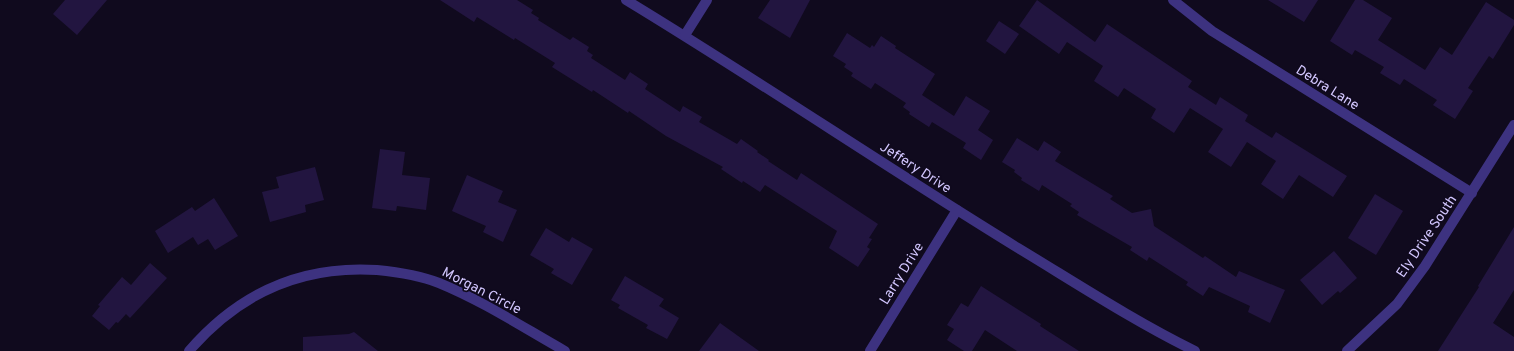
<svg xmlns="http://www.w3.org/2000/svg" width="1514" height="351" font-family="Overpass,sans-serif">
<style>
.building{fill:#221540}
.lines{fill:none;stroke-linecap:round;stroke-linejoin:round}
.minor{stroke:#3d3280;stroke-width:10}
.labels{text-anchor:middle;stroke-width:3.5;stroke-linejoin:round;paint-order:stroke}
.street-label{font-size:14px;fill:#d3c7ff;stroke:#100a1e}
</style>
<rect width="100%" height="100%" fill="#100a1e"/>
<g class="building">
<path d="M65,0H107L77,35L53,14Z"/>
<path d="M440,0H517L533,10L531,13L539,18L538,20L570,40L573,37L589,47L587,51L593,55L591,58L625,80L630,72L648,84L645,89L680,112L683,106L702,117L699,122L737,144L741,139L758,151L757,152L769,160L768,161L797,180L801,173L878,224L869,238L872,239L867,247L870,249L858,267L829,248L837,231L765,185L760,192L743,181L742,183L721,169L723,167L666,136L629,111L628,113L593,90L592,92L552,67L555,63L515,38L514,40L477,17L474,22Z"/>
<path d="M770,0H810L790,38L758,18Z"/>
<path d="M1037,0L1095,42L1107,24L1192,81L1188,87L1216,105L1220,97L1248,115L1245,121L1272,138L1276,132L1347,176L1333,197L1299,175L1283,199L1261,184L1276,161L1247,142L1231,167L1208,152L1223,129L1190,108L1174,133L1151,118L1156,109L1124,88L1118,97L1094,81L1103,66L1067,42L1059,54L1019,26Z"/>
<path d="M1268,0H1318L1304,22Z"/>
<path d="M1355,0H1363L1392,18L1378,40L1425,70L1440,47L1452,55L1486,2L1514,20V25L1493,59L1489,56L1468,88L1473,91L1455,119L1433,105L1437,100L1404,79L1400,85L1380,73L1384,67L1355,50L1352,55L1330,41Z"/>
<path d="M999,21L1019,34L1005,54L986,41Z"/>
<path d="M847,33L870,48L872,45L874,47L881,36L896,46L895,48L935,74L922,95L954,116L966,96L990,111L978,130L993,140L981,160L963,148L966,143L932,122L929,127L909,114L910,112L903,107L906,103L875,83L871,89L851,76L853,73L844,67L846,64L833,56Z"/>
<path d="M1017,138L1038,151L1044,141L1061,152L1055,161L1113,196L1110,199L1132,213L1151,209L1154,226L1203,258L1205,256L1236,277L1239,271L1285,290L1270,323L1248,312L1250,306L1209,287L1203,296L1186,285L1188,282L1149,257L1147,261L1130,250L1132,247L1077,215L1079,212L1070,206L1072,204L1042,185L1039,191L1021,180L1022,178L1014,172L1015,170L1002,162Z"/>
<path d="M380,149L405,152L402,175L430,178L426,210L397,206L396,211L372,208Z"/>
<path d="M315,167L324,200L305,205L306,212L270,222L262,192L279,188L276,177Z"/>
<path d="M467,175L503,191L498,202L517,210L503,242L483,232L486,226L452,211Z"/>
<path d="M1375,194L1403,211L1376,255L1348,238Z"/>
<path d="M214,198L238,236L215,250L208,239L198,245L193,237L168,253L155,231L192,207L195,211Z"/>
<path d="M1514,227V290L1493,323L1514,337V351H1438L1479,287L1478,286Z"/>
<path d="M546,228L569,242L572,237L593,249L572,285L551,273L554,269L530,255Z"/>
<path d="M1334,251L1357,278L1340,293L1338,291L1322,305L1300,280Z"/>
<path d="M150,263L167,278L130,318L126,314L118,323L116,322L109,330L92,316L100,306L98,305L122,277L131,285Z"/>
<path d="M625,276L664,299L659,306L679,318L667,339L646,328L648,325L618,308L620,305L611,300Z"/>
<path d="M981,286L1041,324L1040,326L1079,351H1017L985,330L972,351H964L947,340L954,329L947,325L961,303L968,307Z"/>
<path d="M720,323L759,351H699Z"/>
<path d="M354,332L378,351H303V337L349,334Z"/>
</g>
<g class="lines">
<g class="minor">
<path d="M626,0C758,80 886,167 1018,248C1076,283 1134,321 1195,351"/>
<path d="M1173,0L1212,31L1472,193"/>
<path d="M685,35L707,0"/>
<path d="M189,351C239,293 301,265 377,270C398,272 419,275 439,283C483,301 524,328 565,351"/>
<path d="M870,351L957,210"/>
<path d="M1347,351L1397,304L1425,266L1514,125"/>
</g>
</g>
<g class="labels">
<g class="street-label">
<text transform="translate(1328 87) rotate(32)" y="5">Debra Lane</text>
<text transform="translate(916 167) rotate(33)" y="5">Jeffery Drive</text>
<text transform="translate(1426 236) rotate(-56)" y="5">Ely Drive South</text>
<text transform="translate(901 273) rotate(-58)" y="5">Larry Drive</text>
<text transform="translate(482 290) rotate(27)" y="5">Morgan Circle</text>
</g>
</g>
</svg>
